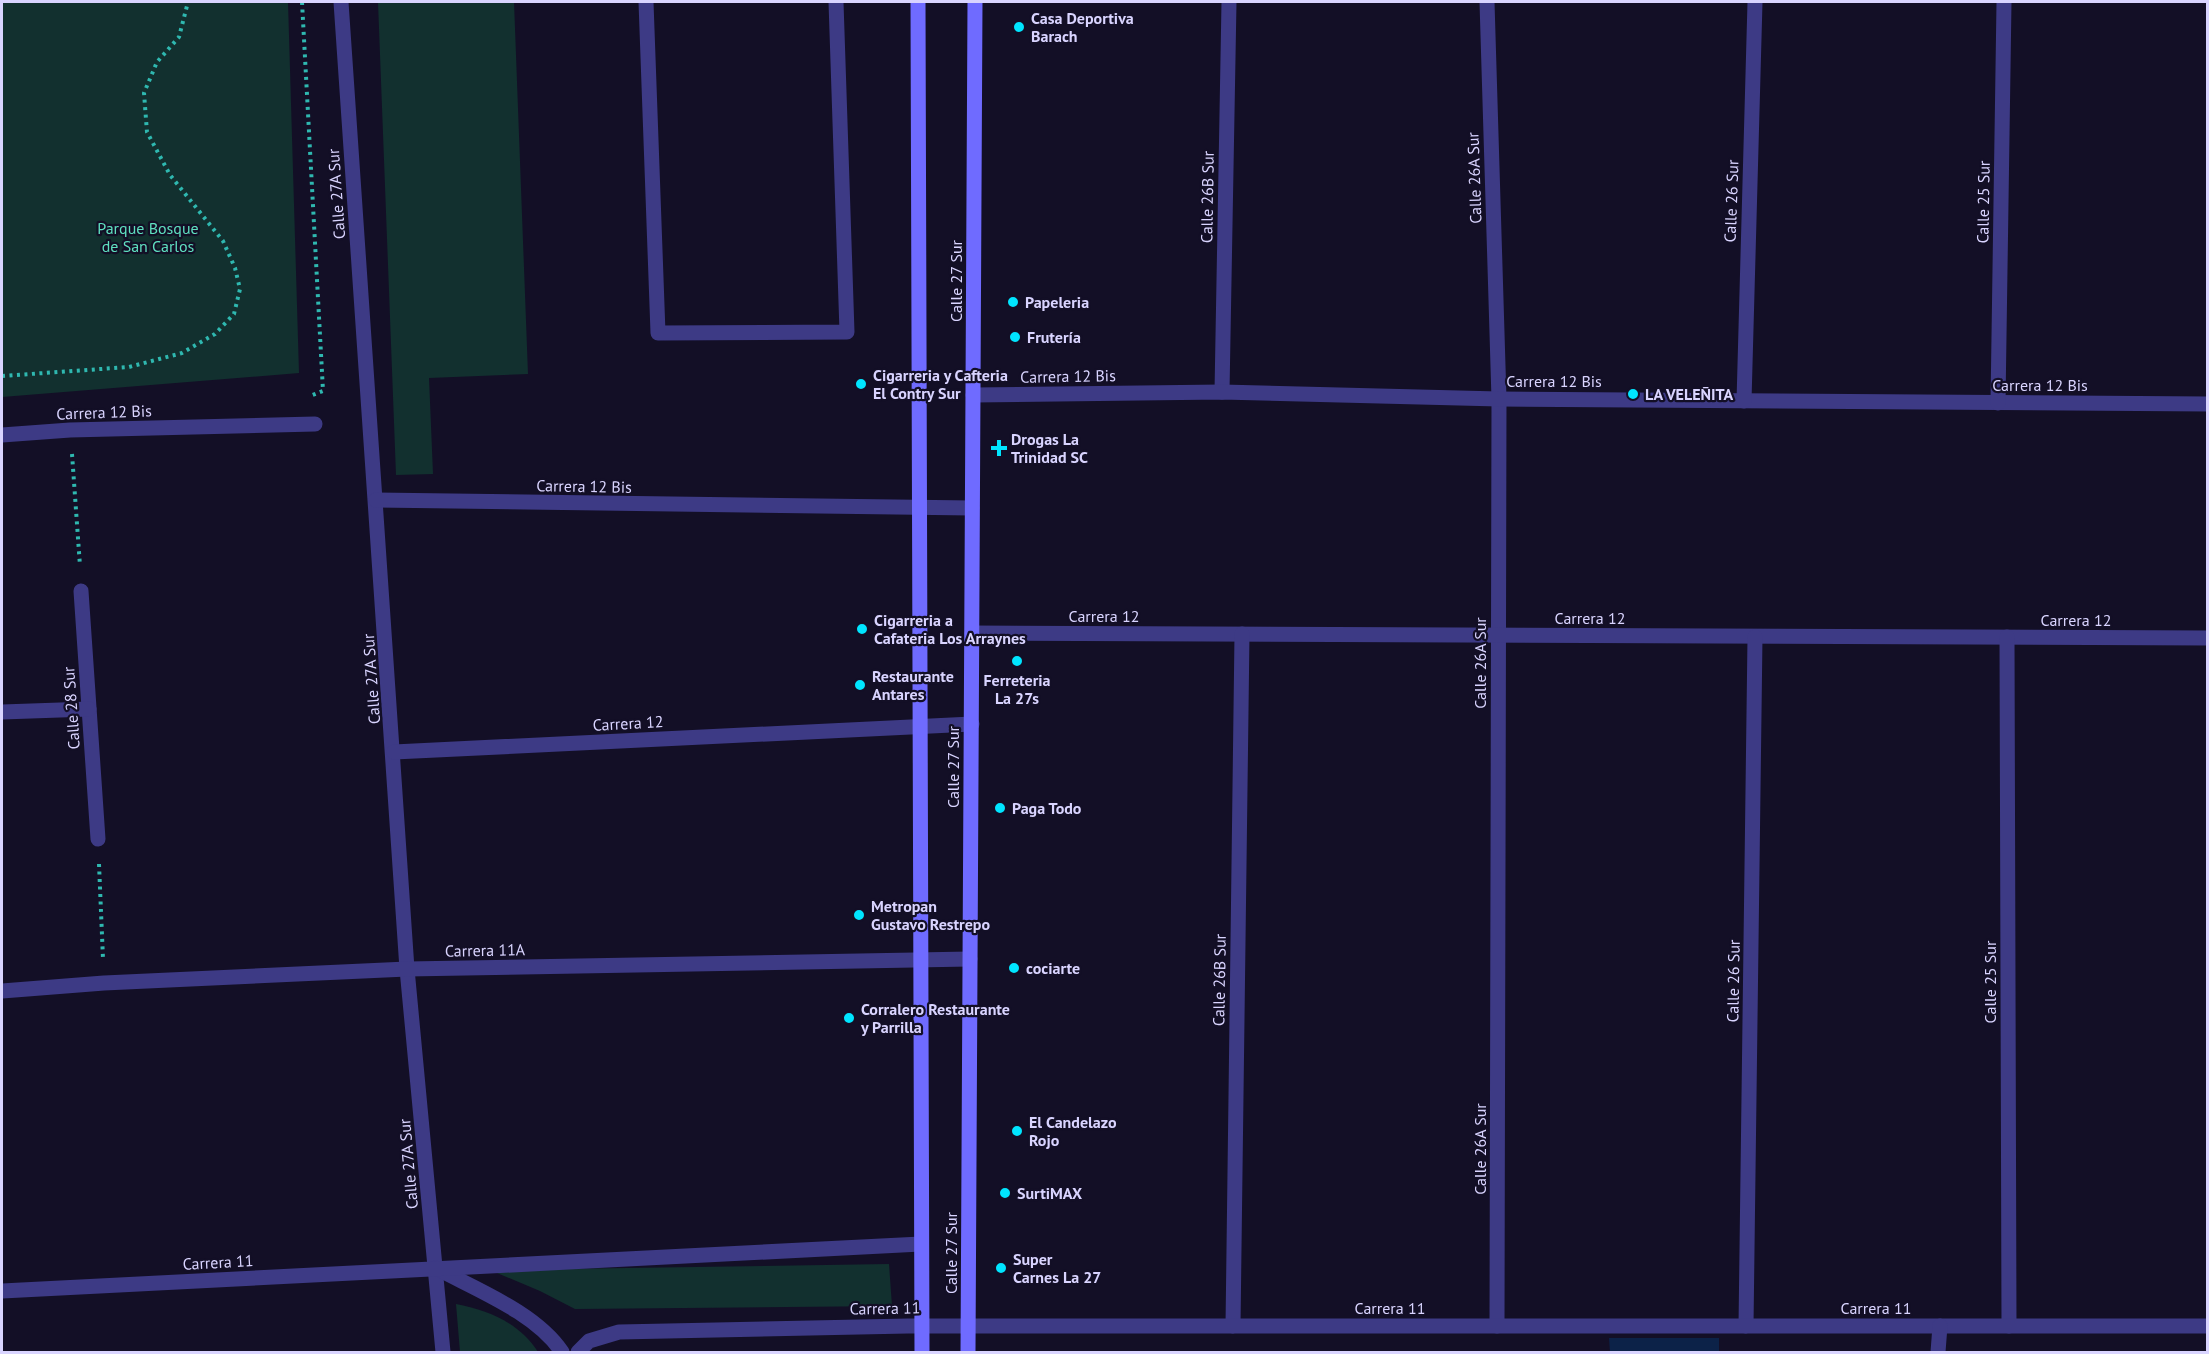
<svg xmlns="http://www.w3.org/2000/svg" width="2209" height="1354" font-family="'PT Sans',sans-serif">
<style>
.green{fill:#12302f}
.water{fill:#0c2248}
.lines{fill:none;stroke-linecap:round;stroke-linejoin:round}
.path{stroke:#2fb8b0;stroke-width:4;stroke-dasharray:3 4.5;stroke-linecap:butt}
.lane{stroke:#3d3a85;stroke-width:15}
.street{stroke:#3d3a85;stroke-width:15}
.secondary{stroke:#6f6bff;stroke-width:15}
.poi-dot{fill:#00e5ff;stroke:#130f26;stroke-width:2}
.labels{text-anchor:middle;stroke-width:4.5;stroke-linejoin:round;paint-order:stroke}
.poi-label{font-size:16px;font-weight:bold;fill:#d9d4ff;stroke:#130f26;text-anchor:start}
.street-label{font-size:16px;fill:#d9d4ff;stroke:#130f26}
.park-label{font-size:16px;fill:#5fe0c0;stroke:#130f26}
</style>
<rect width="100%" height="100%" fill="#130f26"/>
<g class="green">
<path d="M2,2H288L299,373L2,397Z"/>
<path d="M378,2H514L528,374L429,378L433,474L396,475Z"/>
<path d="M889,1264L892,1306L575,1309L540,1291L490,1270Z"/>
<path d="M456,1304C488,1310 520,1323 538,1352H460Z"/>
</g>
<path class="water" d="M1609,1338H1719V1352H1610Z"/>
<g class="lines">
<g class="path">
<path d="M302,2L323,391L310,396"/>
<path d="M2,376L129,367L182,353L215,334L234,314L240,289L235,268L223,241L170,175L147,132L144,93L157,62L179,37L188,2"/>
<path d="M72,454L80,566"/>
<path d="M99,864L103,959"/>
</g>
<path class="lane" d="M646,2L658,333L847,332L836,2"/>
<g class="street">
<path d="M341,2L407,969L443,1352"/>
<path d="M1487,2L1499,399L1497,1326"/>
<path d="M1222,392L1229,2"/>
<path d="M973,395L1222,392L1499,399L2208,404"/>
<path d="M1744,401L1755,2"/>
<path d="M1998,403L2004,2"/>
<path d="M2,435L70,430L315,424"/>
<path d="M376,500L972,508"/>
<path d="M81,591L98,839"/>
<path d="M972,633L2208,638"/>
<path d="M2007,637L2009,1326"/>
<path d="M2,712L89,709"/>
<path d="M394,752L972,724"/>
<path d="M2,991L104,983L407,969L970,959"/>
<path d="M436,1268C477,1290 536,1313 562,1352"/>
<path d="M2,1291L921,1244"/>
<path d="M1233,1326L1242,634"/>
<path d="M1746,1326L1755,637"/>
<path d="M578,1352L589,1341L619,1332L908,1326H2208"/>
<path d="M1938,1352L1940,1326"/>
</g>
<g class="secondary">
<path d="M918,2L922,1352"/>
<path d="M968,1352L975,2"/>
</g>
</g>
<g class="poi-dot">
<circle cx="1019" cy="27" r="6"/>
<circle cx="1013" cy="302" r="6"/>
<circle cx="1015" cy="337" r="6"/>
<circle cx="861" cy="384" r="6"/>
<circle cx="1633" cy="394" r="6"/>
<path d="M996 439h6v6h6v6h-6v6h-6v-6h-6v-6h6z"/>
<circle cx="862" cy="629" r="6"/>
<circle cx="1017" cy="661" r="6"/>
<circle cx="860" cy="685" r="6"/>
<circle cx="1000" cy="808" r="6"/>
<circle cx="859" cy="915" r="6"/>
<circle cx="1014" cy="968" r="6"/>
<circle cx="849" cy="1018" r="6"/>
<circle cx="1017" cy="1131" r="6"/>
<circle cx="1005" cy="1193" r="6"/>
<circle cx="1001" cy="1268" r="6"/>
</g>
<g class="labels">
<g class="poi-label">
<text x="1031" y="24">Casa Deportiva<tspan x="1031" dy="18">Barach</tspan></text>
<text x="1025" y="308">Papeleria</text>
<text x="1027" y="343">Frutería</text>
<text x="873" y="381">Cigarreria y Cafteria<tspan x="873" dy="18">El Contry Sur</tspan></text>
<text x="1645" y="400">LA VELEÑITA</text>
<text x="1011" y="445">Drogas La<tspan x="1011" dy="18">Trinidad SC</tspan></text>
<text x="874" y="626">Cigarreria a<tspan x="874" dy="18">Cafateria Los Arraynes</tspan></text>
<text x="872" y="682">Restaurante<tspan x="872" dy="18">Antares</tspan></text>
<text x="1017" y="686" text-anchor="middle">Ferreteria<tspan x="1017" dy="18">La 27s</tspan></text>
<text x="1012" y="814">Paga Todo</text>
<text x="871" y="912">Metropan<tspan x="871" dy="18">Gustavo Restrepo</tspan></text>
<text x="1026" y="974">cociarte</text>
<text x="861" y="1015">Corralero Restaurante<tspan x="861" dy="18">y Parrilla</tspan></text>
<text x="1029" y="1128">El Candelazo<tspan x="1029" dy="18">Rojo</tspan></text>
<text x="1017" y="1199">SurtiMAX</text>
<text x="1013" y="1265">Super<tspan x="1013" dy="18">Carnes La 27</tspan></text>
</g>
<g class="street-label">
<text transform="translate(1474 178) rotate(-92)" y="6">Calle 26A Sur</text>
<text transform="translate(336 194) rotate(-94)" y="6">Calle 27A Sur</text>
<text transform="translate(1207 197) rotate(-89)" y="6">Calle 26B Sur</text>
<text transform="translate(1731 201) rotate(-88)" y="6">Calle 26 Sur</text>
<text transform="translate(1983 202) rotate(-89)" y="6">Calle 25 Sur</text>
<text transform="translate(956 281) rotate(-90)" y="6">Calle 27 Sur</text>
<text transform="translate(1068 376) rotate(-1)" y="6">Carrera 12 Bis</text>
<text x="1554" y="387">Carrera 12 Bis</text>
<text x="2040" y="391">Carrera 12 Bis</text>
<text transform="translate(104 412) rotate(-2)" y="6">Carrera 12 Bis</text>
<text transform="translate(584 486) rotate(1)" y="6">Carrera 12 Bis</text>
<text x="1104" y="622">Carrera 12</text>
<text x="1590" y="624">Carrera 12</text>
<text x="2076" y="626">Carrera 12</text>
<text transform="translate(1480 663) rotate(-90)" y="6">Calle 26A Sur</text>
<text transform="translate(371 679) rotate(-94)" y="6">Calle 27A Sur</text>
<text transform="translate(71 708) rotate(-94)" y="6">Calle 28 Sur</text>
<text transform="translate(628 723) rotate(-3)" y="6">Carrera 12</text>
<text transform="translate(953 767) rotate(-90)" y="6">Calle 27 Sur</text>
<text transform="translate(485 950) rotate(-1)" y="6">Carrera 11A</text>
<text transform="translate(1219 980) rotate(-89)" y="6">Calle 26B Sur</text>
<text transform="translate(1733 981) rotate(-89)" y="6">Calle 26 Sur</text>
<text transform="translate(1990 982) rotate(-90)" y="6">Calle 25 Sur</text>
<text transform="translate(1480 1149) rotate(-90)" y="6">Calle 26A Sur</text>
<text transform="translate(408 1164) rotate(-95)" y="6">Calle 27A Sur</text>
<text transform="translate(951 1253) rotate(-90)" y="6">Calle 27 Sur</text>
<text transform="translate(218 1262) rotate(-3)" y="6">Carrera 11</text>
<text transform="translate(885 1308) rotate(-1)" y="6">Carrera 11</text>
<text x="1390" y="1314">Carrera 11</text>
<text x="1876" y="1314">Carrera 11</text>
</g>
<g class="park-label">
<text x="148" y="234">Parque Bosque<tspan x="148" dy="18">de San Carlos</tspan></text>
</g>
</g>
<rect width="2209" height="1354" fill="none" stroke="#d9d4ff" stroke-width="6"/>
</svg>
